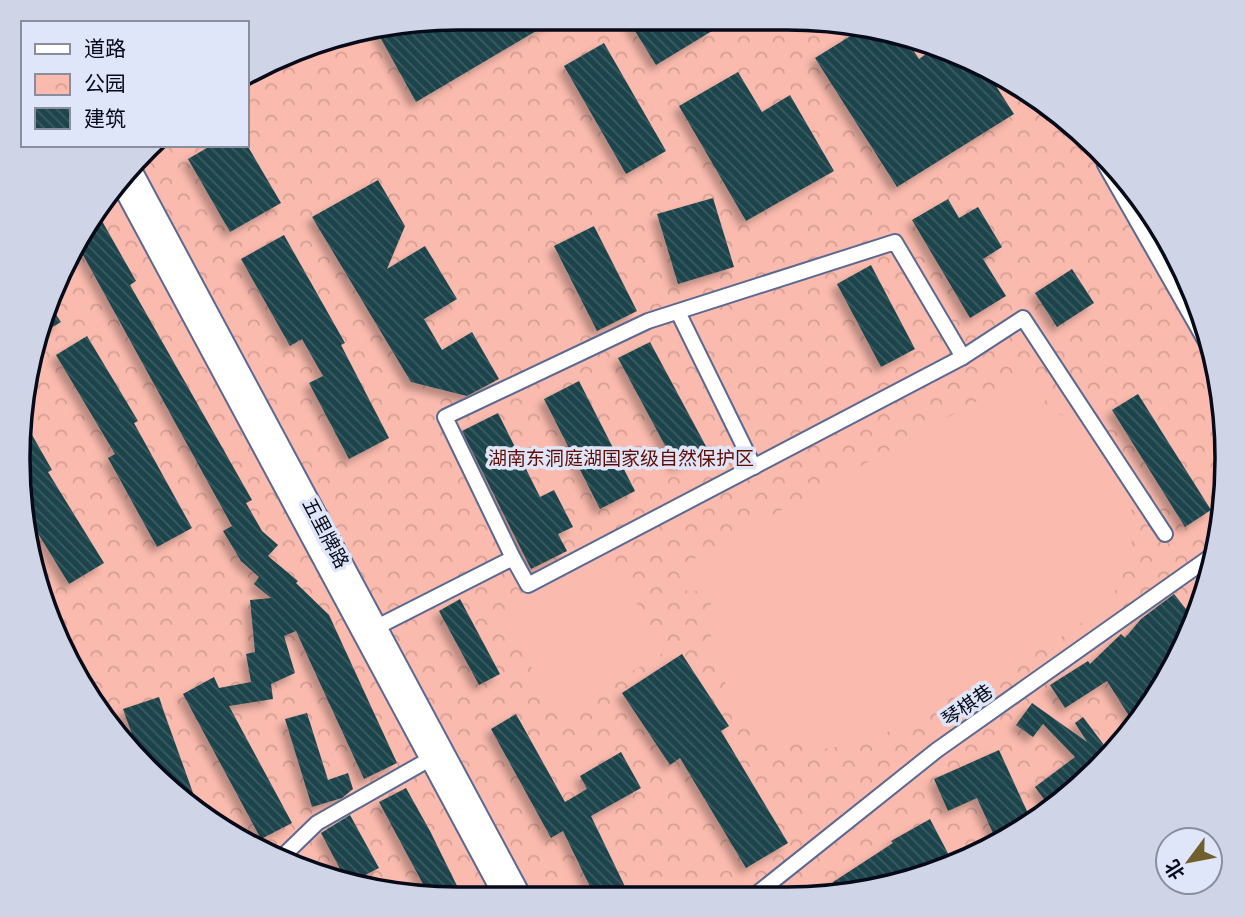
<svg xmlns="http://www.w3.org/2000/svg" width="1245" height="917" font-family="'PT Sans Narrow','Noto Sans SC',sans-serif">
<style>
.park{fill:url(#park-crowns)}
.pitch{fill:#fabaad}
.building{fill:url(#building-back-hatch);filter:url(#shadow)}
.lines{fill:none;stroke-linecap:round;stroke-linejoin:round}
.street-casing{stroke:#5b6891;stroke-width:18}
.secondary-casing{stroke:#5b6891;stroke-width:23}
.street{stroke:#fff;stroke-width:14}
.secondary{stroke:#fff;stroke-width:19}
.labels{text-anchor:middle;stroke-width:7;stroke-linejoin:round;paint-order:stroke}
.park-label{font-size:19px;fill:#5e0e04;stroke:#e0e6f9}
.street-label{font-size:19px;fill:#070a19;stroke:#e0e6f9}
.rim{fill:none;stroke:#070a19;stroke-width:3.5}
</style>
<defs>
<pattern id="park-crowns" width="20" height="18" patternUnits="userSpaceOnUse" patternTransform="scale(1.75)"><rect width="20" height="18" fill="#fabaad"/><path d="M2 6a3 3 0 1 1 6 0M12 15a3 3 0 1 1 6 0" fill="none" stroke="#d59f94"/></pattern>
<pattern id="building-back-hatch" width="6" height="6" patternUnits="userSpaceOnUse" patternTransform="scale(1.75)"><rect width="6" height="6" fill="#1e444c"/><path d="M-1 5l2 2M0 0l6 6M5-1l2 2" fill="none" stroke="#3c5b62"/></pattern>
<filter id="shadow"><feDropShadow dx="-6" dy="6" stdDeviation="3.5" flood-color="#0004"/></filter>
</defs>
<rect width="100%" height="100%" fill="#ccd8fe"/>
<path class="park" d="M459,18H815L900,32L1032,92L1137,190L1213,345L1224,516L1168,679L1055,809L955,866L844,896L429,899L344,884L238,841L108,727L41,601L18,488L26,372L63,263L149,145H247V73L344,33Z"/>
<g class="pitch">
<path d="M1033,370L1051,397L1039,405L1075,421L1106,457L1131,506L1132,551L1112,599L1070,632L894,729L858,744L813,750L765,732L731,697L714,656L708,619L715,580L689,595L676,569Z"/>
<path d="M607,552L665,652L559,714L500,614Z"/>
</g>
<g class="building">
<path d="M458,18H558L416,102L375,28Z"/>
<path d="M627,18H704L712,31L656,65Z"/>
<path d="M865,27L903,34L919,59L935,48L987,72L1014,114L897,187L815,58Z"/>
<path d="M604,43L666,151L626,174L564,66Z"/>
<path d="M738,72L762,112L790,95L834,171L746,221L679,106Z"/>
<path d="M212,145H247L281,203L230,232L188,159Z"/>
<path d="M378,180L405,226L387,269L425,246L457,299L424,319L442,350L472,332L499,379L467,396L411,382L312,217Z"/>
<path d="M713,198L734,267L678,284L657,214Z"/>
<path d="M948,199L959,218L978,207L1002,247L983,259L1006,296L970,318L912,220Z"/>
<path d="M102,221L136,281L130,285L252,500L246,503L262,531L278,545L268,556L298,581L296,583L329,615L397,763L364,779L296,631L284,636L295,673L271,684L273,699L229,706L292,823L261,839L183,694L214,677L219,688L251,682L246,654L255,652L250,600L271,598L254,584L259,577L241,561L223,531L232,526L77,244L88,228Z"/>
<path d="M594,226L637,311L597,331L554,246Z"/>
<path d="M284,235L345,343L341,345L389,438L349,459L309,383L323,376L302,339L290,346L241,259Z"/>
<path d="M871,265L915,349L881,367L837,284Z"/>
<path d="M1072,269L1094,303L1057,327L1035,293Z"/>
<path d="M49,304L61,322L38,336L46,314Z"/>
<path d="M87,336L138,421L134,423L192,528L157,547L108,458L115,454L56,355Z"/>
<path d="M650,342L708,450L676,466L618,358Z"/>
<path d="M579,381L635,491L600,509L544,399Z"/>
<path d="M1138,394L1211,510L1185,527L1112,410Z"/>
<path d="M498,413L540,497L554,490L573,527L558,534L567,551L531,569L462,431Z"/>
<path d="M23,419L52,470L48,472L104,563L69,584L23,509L18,488Z"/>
<path d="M1174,594L1190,614L1168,679L1137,714L1131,719L1107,681L1065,708L1050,685L1088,661L1090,664L1121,634L1125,638L1141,619Z"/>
<path d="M460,599L500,674L479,685L439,611Z"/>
<path d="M682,654L729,726L721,731L788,843L746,868L680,758L670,765L622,693Z"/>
<path d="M159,697L164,712L197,804L139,754L123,709Z"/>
<path d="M1032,703L1087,742L1075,723L1083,717L1107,749L1052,810L1035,787L1075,757L1043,724L1033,737L1016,725Z"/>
<path d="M307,713L328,780L348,773L353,789L342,798L312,807L285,719Z"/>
<path d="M516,714L565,802L587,789L580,776L621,752L641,788L591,816L630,897H595L563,831L551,838L491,729Z"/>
<path d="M999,750L1032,822L997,842L977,798L948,811L934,779Z"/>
<path d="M406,788L430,831L463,898L431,899L379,802Z"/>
<path d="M350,815L379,868L348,884L321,833Z"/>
<path d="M930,819L952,861L931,872L912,878L909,873L895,882L842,896L833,882L893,843L891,841Z"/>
</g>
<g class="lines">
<defs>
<g id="street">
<path d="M678,312L754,467"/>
<path d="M513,558L528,585L963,357"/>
<path d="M377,627L513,558L445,417L648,321L895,242L963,357L1023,318L1165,534"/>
<path d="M281,858L317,823L430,759"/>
<path d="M754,896L937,750L1210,557"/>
</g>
<g id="secondary">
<path d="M1107,163L1213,349"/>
<path d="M131,169L522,898"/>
<path d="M121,183L505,898"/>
</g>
</defs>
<use href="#street" class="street-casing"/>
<use href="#secondary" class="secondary-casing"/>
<use href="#street" class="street"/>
<use href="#secondary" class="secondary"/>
</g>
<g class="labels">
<g class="park-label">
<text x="621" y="465">湖南东洞庭湖国家级自然保护区</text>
</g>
<g class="street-label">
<text transform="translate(326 533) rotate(62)" y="7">五里牌路</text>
<text transform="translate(967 705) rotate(-35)" y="7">琴棋巷</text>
</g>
</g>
<path d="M0 0H1245V917H0ZM458 30H787A428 428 0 0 1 1215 458V459A428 428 0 0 1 787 887H458A428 428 0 0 1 30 459V458A428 428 0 0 1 458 30Z" fill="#cfd4e7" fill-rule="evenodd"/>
<path class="rim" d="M458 30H787A428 428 0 0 1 1215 458V459A428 428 0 0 1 787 887H458A428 428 0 0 1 30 459V458A428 428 0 0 1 458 30Z"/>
<rect x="21" y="21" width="228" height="126" fill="#e0e6f9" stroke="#898e9f" stroke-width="2"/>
<rect x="35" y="44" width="35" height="10" fill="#ffffff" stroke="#898e9f" stroke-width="2"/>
<text x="84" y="56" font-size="21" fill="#070a19">道路</text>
<rect x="35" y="74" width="35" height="21" fill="url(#park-crowns)" stroke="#898e9f" stroke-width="2"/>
<text x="84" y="91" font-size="21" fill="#070a19">公园</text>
<rect x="35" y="108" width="35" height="21" fill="url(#building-back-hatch)" stroke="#898e9f" stroke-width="2"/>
<text x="84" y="126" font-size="21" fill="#070a19">建筑</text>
<g transform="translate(1189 861) rotate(238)"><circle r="33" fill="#e0e6f9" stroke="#898e9f" stroke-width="2"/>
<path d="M0-5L12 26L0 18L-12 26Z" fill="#71602e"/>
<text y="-10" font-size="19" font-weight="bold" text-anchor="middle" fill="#070a19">北</text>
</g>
</svg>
